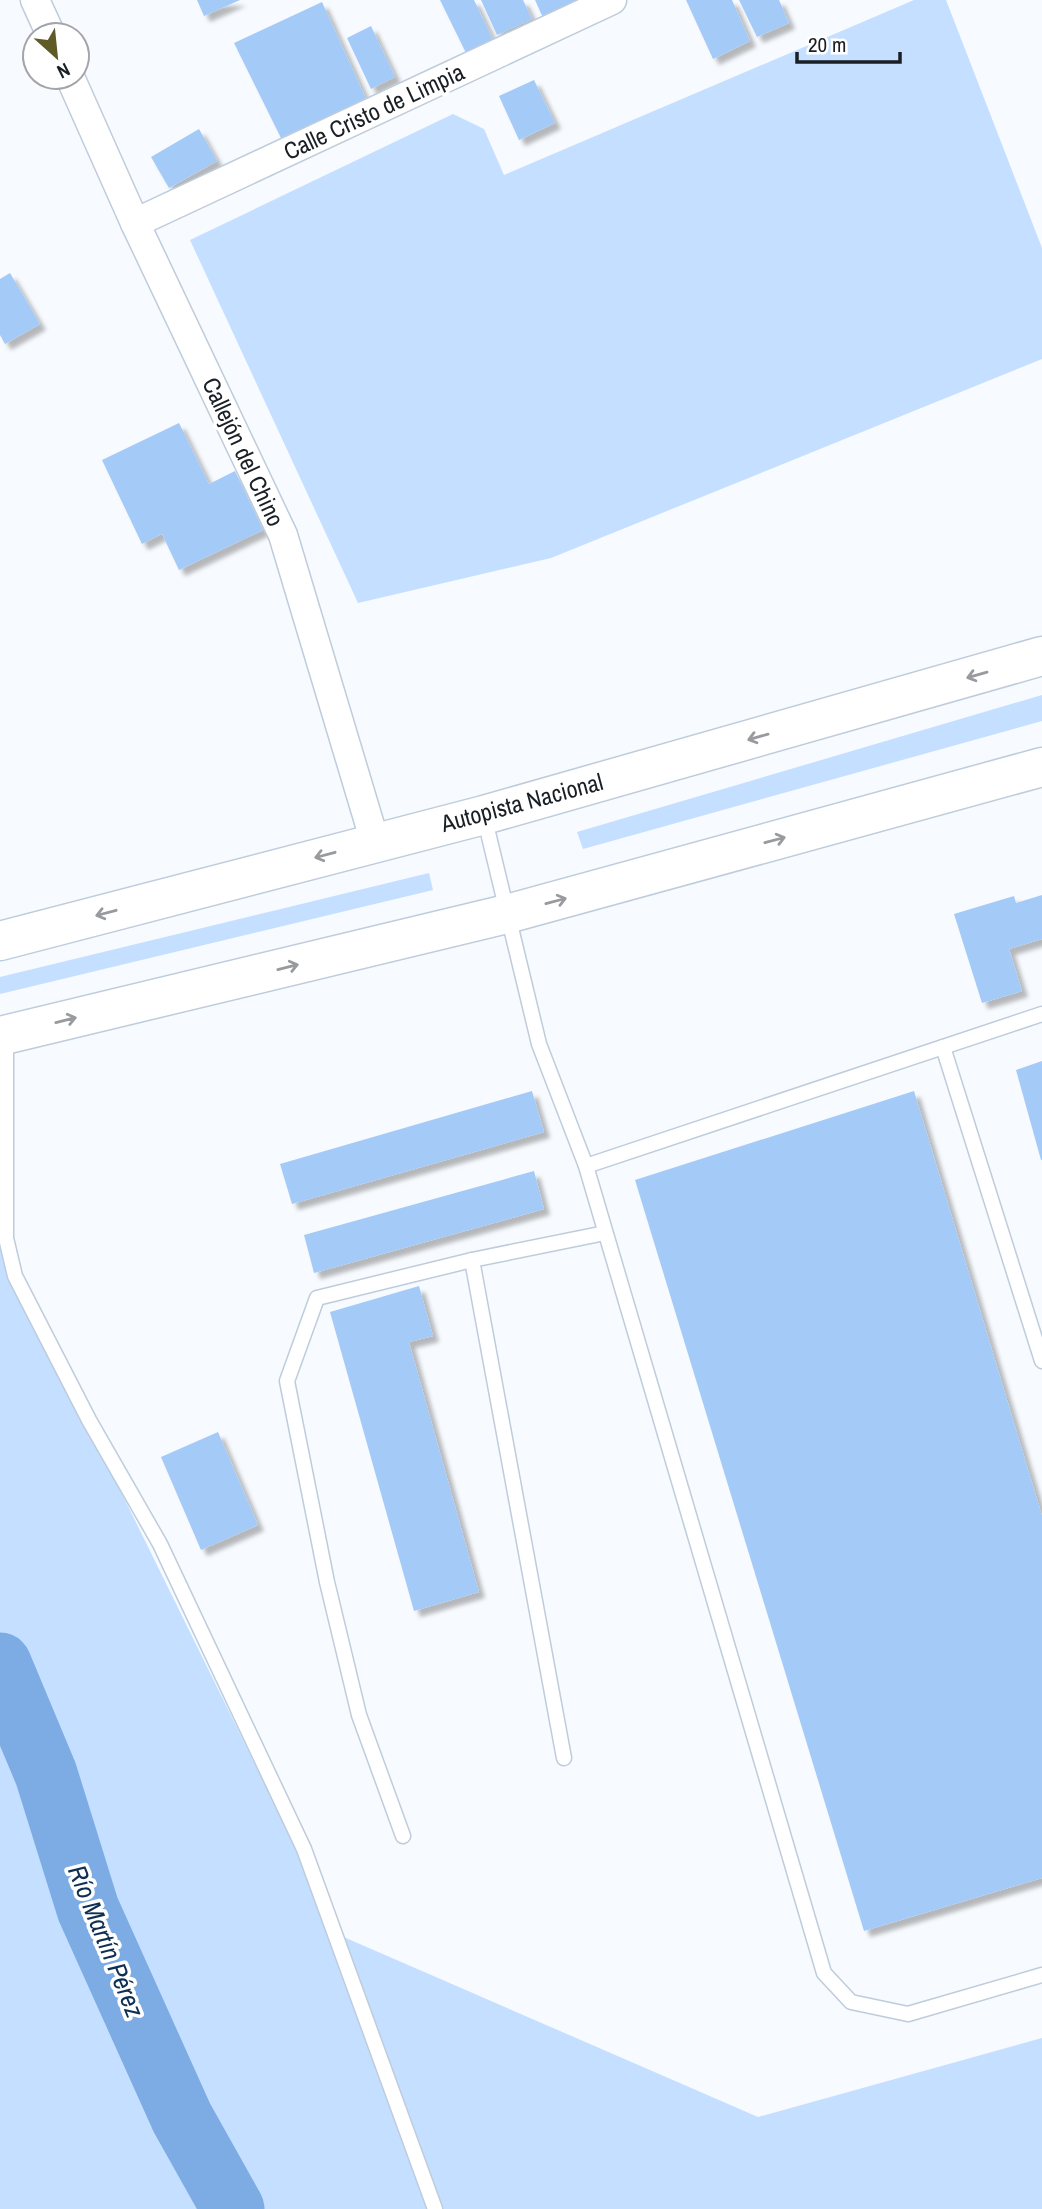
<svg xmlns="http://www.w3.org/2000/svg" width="1042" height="2209" font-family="'Archivo Narrow',sans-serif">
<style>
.green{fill:#c4dfff}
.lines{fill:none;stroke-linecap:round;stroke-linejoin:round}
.river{stroke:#7dace4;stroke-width:63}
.building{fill:#a4caf8;filter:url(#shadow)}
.lane-casing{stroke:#beccdc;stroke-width:17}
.street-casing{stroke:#beccdc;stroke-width:31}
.highway-casing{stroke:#beccdc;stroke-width:41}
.lane{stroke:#fff;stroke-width:14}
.street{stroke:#fff;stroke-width:28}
.highway{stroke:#fff;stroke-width:38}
.oneway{stroke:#989a9d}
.labels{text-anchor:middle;stroke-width:7;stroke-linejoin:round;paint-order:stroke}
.street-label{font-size:24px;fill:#1a1f25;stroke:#fff}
.water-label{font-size:26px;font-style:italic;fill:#0e2f53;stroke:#fff}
</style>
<defs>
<filter id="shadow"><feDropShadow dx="6" dy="6" stdDeviation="2" flood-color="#0004"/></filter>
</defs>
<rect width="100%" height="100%" fill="#f7fafe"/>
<g class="green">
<path d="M914,0H946L1042,248V359L551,558L358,603L190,240L453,114L484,129L504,175Z"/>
<path d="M1042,695V721L583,849L577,832Z"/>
<path d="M429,873L433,890L0,994V977Z"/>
<path d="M0,1246L339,1935L758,2117L1042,2038V2209H0Z"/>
</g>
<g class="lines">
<path class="river" d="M0,1664L46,1774L88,1909L182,2118L233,2209"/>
</g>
<g class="building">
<path d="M197,0H240L204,16Z"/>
<path d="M440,0H474L494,42L467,55Z"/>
<path d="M481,0H523L532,19L497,35Z"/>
<path d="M535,0H585L544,20Z"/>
<path d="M686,0H732L750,41L713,59Z"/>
<path d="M739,0H779L789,23L757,37Z"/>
<path d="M322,2L366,99L281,138L234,43Z"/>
<path d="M371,26L395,77L371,89L347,38Z"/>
<path d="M534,80L555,123L519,140L499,96Z"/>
<path d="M199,129L217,161L169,188L151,157Z"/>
<path d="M10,273L40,324L5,344L0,335V279Z"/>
<path d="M179,423L209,484L235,471L263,530L179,570L162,534L142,544L102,460Z"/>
<path d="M1042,895V939L1009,949L1022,991L982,1003L954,914L1014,896L1016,903Z"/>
<path d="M1042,1061V1160H1041L1016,1070Z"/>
<path d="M532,1091L544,1132L292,1204L280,1164Z"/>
<path d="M914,1091L1042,1516V1878L864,1931L635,1180Z"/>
<path d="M534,1171L544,1209L314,1273L304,1235Z"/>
<path d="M419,1286L433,1336L409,1342L479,1592L414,1611L330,1312Z"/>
<path d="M218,1432L258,1525L201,1550L161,1457Z"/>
</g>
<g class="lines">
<defs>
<g id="lane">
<path d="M484,816L539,1044L586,1166L824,1973L851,2002L908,2014L1042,1975"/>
<path d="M6,1036V1238L15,1276L89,1420L160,1544L304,1849L435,2209"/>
<path d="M943,1047L1042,1361"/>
<path d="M586,1166L1042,1014"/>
<path d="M472,1260L564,1758"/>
<path d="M403,1836L359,1715L327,1582L287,1381L317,1298L472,1260L605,1233"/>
</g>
<g id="street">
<path d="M35,0L51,35"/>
<path d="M70,77L135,223L283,535L375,842"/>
<path d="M135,223L612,0"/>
</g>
<g id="highway">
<path d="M0,941L484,815L1042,656"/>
<path d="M0,1036L507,914L1042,767"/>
</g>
</defs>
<use href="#lane" class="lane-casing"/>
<use href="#street" class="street-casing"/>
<use href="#highway" class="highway-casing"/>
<use href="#lane" class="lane"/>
<use href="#street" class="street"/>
<use href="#highway" class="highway"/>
</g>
<defs><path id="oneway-shaft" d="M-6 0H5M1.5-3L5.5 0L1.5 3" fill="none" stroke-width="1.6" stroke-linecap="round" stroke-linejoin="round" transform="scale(1.75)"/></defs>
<g class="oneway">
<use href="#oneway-shaft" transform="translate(977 675) rotate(164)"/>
<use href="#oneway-shaft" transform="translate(758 737) rotate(164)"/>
<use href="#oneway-shaft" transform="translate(775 840) rotate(-15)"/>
<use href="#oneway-shaft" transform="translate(325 855) rotate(165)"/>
<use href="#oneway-shaft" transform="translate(556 901) rotate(-15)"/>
<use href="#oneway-shaft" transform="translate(106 913) rotate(165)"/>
<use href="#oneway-shaft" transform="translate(288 967) rotate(-14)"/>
<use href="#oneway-shaft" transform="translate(66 1020) rotate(-14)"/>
</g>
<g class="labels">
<g class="street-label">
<text transform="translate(374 112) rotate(-25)" y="8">Calle Cristo de Limpia</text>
<text transform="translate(243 452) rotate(65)" y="8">Callejón del Chino</text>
<text transform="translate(522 803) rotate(-15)" y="8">Autopista Nacional</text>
</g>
<g class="water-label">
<text transform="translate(106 1941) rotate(68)" y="9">Río Martín Pérez</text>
</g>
</g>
<g transform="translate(56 56) rotate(153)"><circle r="33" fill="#ffffff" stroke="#a3a5a8" stroke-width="2"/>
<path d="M0-5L12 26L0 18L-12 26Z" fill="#605a27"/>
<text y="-10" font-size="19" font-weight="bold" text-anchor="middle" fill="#1a1f25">N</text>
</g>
<path d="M797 52v10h103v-10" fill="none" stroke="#1a1f25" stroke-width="3.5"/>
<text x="808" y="52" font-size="21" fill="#1a1f25" stroke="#ffffff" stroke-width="5" paint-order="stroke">20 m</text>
</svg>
